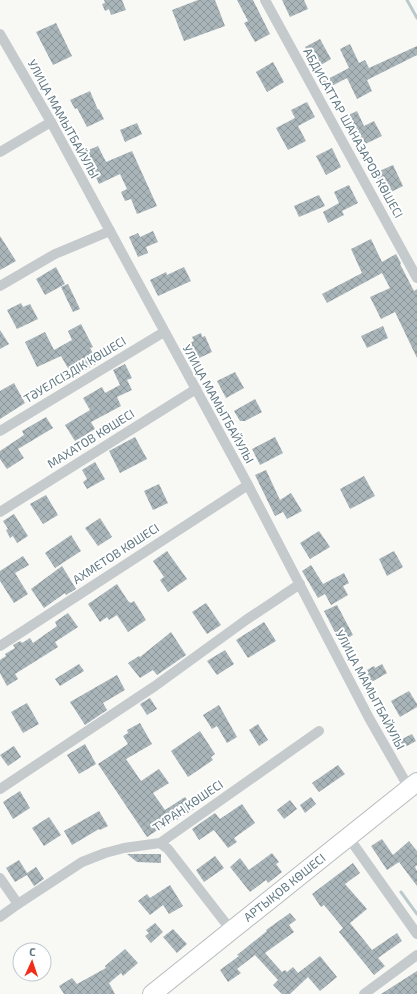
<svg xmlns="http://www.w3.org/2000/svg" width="417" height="994" font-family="'Exo 2',sans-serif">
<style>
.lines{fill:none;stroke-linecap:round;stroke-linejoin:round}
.stream{stroke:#bacacc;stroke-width:3}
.building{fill:url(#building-cross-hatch)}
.highway-casing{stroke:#b7bcbe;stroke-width:20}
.street{stroke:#c5cacd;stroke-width:10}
.highway{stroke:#fff;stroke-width:18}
.labels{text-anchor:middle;stroke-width:4;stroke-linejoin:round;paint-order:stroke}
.street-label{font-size:12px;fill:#607882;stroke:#fff}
</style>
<defs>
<pattern id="building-cross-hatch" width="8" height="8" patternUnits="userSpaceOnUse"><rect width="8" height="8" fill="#a9b5b9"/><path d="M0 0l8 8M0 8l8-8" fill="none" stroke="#8d989c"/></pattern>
</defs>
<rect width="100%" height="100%" fill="#f8f8f5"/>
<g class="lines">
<g class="stream">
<path d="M407,0L417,18"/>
<path d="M401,892L417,914"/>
</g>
</g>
<g class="building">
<path d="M104,0H122L126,10L111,15L109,9L105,11L102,4L105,3Z"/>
<path d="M198,0H215L225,26L184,41L172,10Z"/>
<path d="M237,0H253L270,34L255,42L244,23L248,21Z"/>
<path d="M282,0H304L308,9L290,17Z"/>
<path d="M56,23L72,56L53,65L36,32Z"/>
<path d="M320,39L331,59L316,68L305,47Z"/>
<path d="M350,44L359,63L365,60L369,68L417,46V55L367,80L372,91L357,99L347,78L326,89L322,82L349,68L340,49Z"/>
<path d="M273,62L284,82L267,92L256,72Z"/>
<path d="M90,91L98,110L99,109L104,119L87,127L77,108L75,109L70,100Z"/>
<path d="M307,102L315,117L298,126L306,141L288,150L276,128L295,118L291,110Z"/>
<path d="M357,111L364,126L374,121L382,136L363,145L354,127L350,129L344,117Z"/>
<path d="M137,123L142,134L125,142L120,130Z"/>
<path d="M98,146L106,162L132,151L157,206L137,214L131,199L125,201L121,192L127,189L120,174L99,184L84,152Z"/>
<path d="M332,148L341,167L326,175L316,156Z"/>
<path d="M393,165L403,186L385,195L375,173Z"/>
<path d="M349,185L358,203L342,211L344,215L328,223L323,212L339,203L334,192Z"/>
<path d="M319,195L325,206L299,217L294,206Z"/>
<path d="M153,231L158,242L146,247L148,253L138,257L129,237L138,233L140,237Z"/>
<path d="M0,236L16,261L0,270Z"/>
<path d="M371,239L382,262L396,254L401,263L400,264L414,291L417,289V358L395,312L381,319L370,297L390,288L382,273L327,303L322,294L362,273L351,249Z"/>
<path d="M56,267L65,284L45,295L36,279Z"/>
<path d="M184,267L191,281L158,296L150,280L166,272L167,275Z"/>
<path d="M68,284L80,309L73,312L61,287Z"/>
<path d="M21,303L23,307L30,304L38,319L17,329L7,310Z"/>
<path d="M81,324L93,347L90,348L98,363L73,377L61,356L37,367L25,342L45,332L54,350L72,340L68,331Z"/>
<path d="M383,326L388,338L367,348L361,336Z"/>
<path d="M0,330L9,344L0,349Z"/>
<path d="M201,333L202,337L205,336L212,352L197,359L189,343L194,341L192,337Z"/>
<path d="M125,364L132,378L127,380L132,390L117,397L121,406L91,422L95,429L75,441L65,425L90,410L83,398L102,387L105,393L120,385L113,370Z"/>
<path d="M235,372L244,388L226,398L217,381Z"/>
<path d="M14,383L25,403L0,419V391Z"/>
<path d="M255,399L262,412L245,421H240L234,411Z"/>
<path d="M46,417L53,428L18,449L24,458L7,469L0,459V451L24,435L22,431Z"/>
<path d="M135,437L147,459L120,473L109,451Z"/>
<path d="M275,437L283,453L260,465L252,449Z"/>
<path d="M95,462L105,479L87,489L83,482L87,479L82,470Z"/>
<path d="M266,470L280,500L291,493L302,511L287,519L283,512L275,516L255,475Z"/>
<path d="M364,476L375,496L350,509L340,489Z"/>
<path d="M159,484L168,503L153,510L144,491Z"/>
<path d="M46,495L58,515L43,524L30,504Z"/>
<path d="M14,514L28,536L17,543L13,536L10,538L6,530L8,529L3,521Z"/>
<path d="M100,518L112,537L98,546L85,528Z"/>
<path d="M319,531L330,547L310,559L300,543Z"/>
<path d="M71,535L81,551L55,568L45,553Z"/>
<path d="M167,551L187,579L168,592L160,580L164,577L153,561Z"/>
<path d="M394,551L403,567L387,576L379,559Z"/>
<path d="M23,556L29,565L15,573L28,594L14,603L0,581V571Z"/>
<path d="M311,565L323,584L344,573L349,583L343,586L348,595L331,605L325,594L318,598L302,571Z"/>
<path d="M62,566L76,589L66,595L65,593L44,608L31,589Z"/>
<path d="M117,584L128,601L131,603L134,601L146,620L128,632L117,615L109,620L107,617L100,622L88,604Z"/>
<path d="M206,603L221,625L207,634L192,612Z"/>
<path d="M337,605L353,635L340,642L324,611Z"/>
<path d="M68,613L78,627L55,642L58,647L15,674L18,679L7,686L0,673V660L6,656L5,654L15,648L13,645L20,641L22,643L30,638L33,643L57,626L55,622Z"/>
<path d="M264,622L276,641L248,658L236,640Z"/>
<path d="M171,632L186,655L157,675L153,670L140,678L128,663L139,656L140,657Z"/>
<path d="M225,650L234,664L217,675L207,661Z"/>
<path d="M79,664L84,671L60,686L55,679Z"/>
<path d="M382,664L387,673L370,683L366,675L369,673L367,670L374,666L375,668Z"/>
<path d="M117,675L125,690L103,703L107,710L85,725L70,702Z"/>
<path d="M409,691L417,704V707L400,717L391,701Z"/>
<path d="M150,698L157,709L147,715L140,704Z"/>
<path d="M27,703L39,724L23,733L11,712Z"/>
<path d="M219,705L237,737L227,743L217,726L212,729L203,715Z"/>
<path d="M140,723L152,744L126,759L141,781L159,769L169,783L153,793L165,810L185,797L194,809L177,820L176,818L147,837L98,764L128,744L123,736L128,733L127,730Z"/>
<path d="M258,724L268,740L259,746L249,730Z"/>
<path d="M200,731L215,754L211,757L213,760L188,777L171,751Z"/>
<path d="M412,734L416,741L398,751L394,743Z"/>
<path d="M85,744L96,764L79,774L67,755Z"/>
<path d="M14,746L21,757L8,766L0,755Z"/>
<path d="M338,765L345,774L319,792L312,783Z"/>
<path d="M20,791L30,808L13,819L3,802Z"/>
<path d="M311,797L316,804L305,813L300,805Z"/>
<path d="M290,800L297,809L284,819L277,810Z"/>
<path d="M242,804L255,823L234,838L237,842L228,848L214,830L199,840L192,829L215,813L220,819Z"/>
<path d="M99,811L108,826L100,830L99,829L72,845L64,831Z"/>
<path d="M49,817L61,835L44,846L32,828Z"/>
<path d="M382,839L393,855L409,841L417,851V865L415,867L417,871V886L399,862L387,870L371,846Z"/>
<path d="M272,853L279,862L276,864L282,872L268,883L266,880L250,892L230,867L240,858L249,870Z"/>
<path d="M127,854H161V863L137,862Z"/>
<path d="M215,856L224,868L204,882L196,870Z"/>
<path d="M19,860L27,873L36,867L44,879L34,886L27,875L15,882L6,868Z"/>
<path d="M353,863L360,873L345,884L367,909L350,923L372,950L397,933L402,941L378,958L385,966L374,975L339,932L343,928L324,905L321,907L312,894Z"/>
<path d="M170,885L183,906L169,914L163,905L150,915L138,901L147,894L150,898Z"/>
<path d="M290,913L296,920L289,925L294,932L265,953L282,972L285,970L287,972L293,967L298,973L320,956L337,977L320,991L308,977L290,994H282L273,985L278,980L255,955L237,969L241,973L228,982L220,970L239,956L237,955L267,931L266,930Z"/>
<path d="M155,923L163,932L151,943L145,936L149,933L146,930Z"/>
<path d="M173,929L187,944L177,953L163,937Z"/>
<path d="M125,949L138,963L123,976L121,973L109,983L115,994H64L59,986L72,978L77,984L106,968L105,966Z"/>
<path d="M417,971V994H381Z"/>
</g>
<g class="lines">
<defs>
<g id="highway">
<path id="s1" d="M152,994L417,782"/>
</g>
</defs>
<use href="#highway" class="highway-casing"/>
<g class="street">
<path d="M265,0L417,278"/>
<path d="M0,34L51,122L110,231L248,485L369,718L409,788"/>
<path d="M0,152L51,122"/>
<path d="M0,286L55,254L110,231"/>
<path d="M0,431L164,332"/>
<path d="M0,512L196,389"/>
<path d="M0,646L248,485"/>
<path d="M0,789L155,686L246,620L300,584"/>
<path d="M349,838L417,934"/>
<path d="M160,843L168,849L231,930"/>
<path d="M0,878L18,904"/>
<path d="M0,917L18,904L82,862L105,853L124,848L160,843L319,731"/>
<path d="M364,994L417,955"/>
</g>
<use href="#highway" class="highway"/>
</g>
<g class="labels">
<g class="street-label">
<text transform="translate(63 119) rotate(61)" y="4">УЛИЦА МАМЫТБАЙУЛЫ</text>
<text transform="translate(353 133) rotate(61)" y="4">АБДИСАТТАР ШАНАЗАРОВ КӨШЕСІ</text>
<text transform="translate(75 370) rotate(-31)" y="4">ТӘУЕЛСІЗДІК КӨШЕСІ</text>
<text transform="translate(218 404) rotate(61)" y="4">УЛИЦА МАМЫТБАЙУЛЫ</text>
<text transform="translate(91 439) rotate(-32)" y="4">МАХАТОВ КӨШЕСІ</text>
<text transform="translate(116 554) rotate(-33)" y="4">АХМЕТОВ КӨШЕСІ</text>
<text transform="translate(370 690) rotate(62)" y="4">УЛИЦА МАМЫТБАЙУЛЫ</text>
<text transform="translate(188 806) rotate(-34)" y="4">ТҰРАН КӨШЕСІ</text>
<text dy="4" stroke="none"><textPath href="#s1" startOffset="170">АРТЫҚОВ КӨШЕСІ</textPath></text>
</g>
</g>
<g transform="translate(32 962) rotate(3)"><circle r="19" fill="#ffffff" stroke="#bfc9cd"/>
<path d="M0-3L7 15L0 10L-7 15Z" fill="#f12e1c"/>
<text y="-6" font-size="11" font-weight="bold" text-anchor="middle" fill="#607882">С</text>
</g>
</svg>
